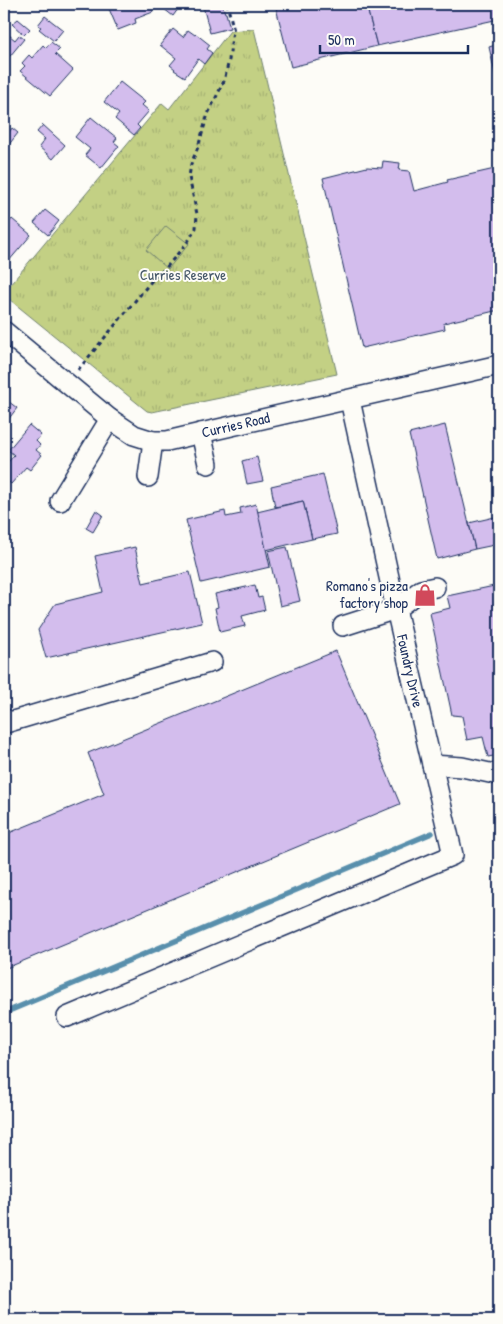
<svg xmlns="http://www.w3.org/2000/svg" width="503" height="1324" font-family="'Patrick Hand',sans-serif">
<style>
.park{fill:url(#park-tufts);stroke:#6f8071}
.pitch{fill:#c3d084;stroke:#6f8071}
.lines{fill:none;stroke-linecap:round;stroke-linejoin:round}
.stream{stroke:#598fac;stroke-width:5.5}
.building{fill:#d3bded;stroke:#1b2f5e}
.minor-casing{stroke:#1b2f5e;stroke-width:22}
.path{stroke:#1b2f5e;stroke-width:3;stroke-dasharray:4 4;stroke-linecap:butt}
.minor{stroke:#fdfcf7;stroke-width:19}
.labels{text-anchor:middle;stroke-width:4;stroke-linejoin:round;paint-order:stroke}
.park-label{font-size:15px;fill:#455768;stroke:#fdfcf7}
.street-label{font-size:15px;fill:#1b2f5e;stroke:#fdfcf7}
.poi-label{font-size:15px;fill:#1b2f5e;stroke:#fdfcf7;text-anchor:end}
</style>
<defs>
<pattern id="park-tufts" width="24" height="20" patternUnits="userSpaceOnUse" patternTransform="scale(1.25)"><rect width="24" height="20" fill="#c3d084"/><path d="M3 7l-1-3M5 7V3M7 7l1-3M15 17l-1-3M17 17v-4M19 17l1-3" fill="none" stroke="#a7b374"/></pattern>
</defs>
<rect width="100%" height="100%" fill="#fdfcf7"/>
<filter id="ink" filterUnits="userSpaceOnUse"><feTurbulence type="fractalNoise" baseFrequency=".02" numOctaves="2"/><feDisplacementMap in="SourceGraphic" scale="10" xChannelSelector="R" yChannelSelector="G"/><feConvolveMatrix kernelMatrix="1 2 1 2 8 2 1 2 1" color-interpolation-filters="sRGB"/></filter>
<g filter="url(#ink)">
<path class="park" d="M254,29L337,374L152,412L147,411L4,295V292L162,103L169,109L230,31Z"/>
<path class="pitch" d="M166,226L189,244L168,269L146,250Z"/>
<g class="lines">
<path class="stream" d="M4,1013L432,833"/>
</g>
<g class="building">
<path d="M107,4H149L153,12L135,19L136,23L118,30Z"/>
<path d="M160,4H180L181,5L173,16L159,5Z"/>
<path d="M215,4H222L225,13H226L230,28L210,33L203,6Z"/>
<path d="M275,4H366L377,46L291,67Z"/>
<path d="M366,4H499V19L377,46Z"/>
<path d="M45,16L63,30L54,41L39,29L41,27L38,25Z"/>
<path d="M18,19L30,29L24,35L12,24Z"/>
<path d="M173,29L183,37L188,30L195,35L196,34L210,45L207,49L212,53L204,64L198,59L185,77L174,70L175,69L170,65L176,58L160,45Z"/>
<path d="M4,31L15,40L19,35L24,39L10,56L4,50Z"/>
<path d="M51,42L60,49L55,54L73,70L50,96L20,71L25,66L22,63L29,55L32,58L43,45L46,48Z"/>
<path d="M499,44V91L489,47Z"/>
<path d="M120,82L145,102L142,105L149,111L137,125L140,128L134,135L115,119L119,114L104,102Z"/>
<path d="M91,117L117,138L114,142L119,146L101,168L85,155L90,149L75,137Z"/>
<path d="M43,125L65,145L53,159L39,147L45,139L37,132Z"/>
<path d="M12,128L18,133L7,147L4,144V139Z"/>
<path d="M383,161L400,163L399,170L409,171L414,191L448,182L447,180L499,168V310L444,323L445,329L362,348L323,178L367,167L382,168Z"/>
<path d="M45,210L59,221L48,235L34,223Z"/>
<path d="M12,219L31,235L8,262L4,258V228Z"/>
<path d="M4,398L17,408L4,425Z"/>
<path d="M29,425L41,435L36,441L40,445L36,450L42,455L30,470L26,467L11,484L4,478V467L14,455L8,450Z"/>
<path d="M445,425L475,549L437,559L409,434Z"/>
<path d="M257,457L263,481L247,484L242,461Z"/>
<path d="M323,474L337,534L312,539L303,501L275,507L271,486Z"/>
<path d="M303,501L312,539L266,550L257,512Z"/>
<path d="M256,504L270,567L201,583L186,520L225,511L226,517L241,514L240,508Z"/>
<path d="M96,510L103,515L93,532L86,528Z"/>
<path d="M499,516V544L475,549L469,523Z"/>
<path d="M135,547L143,583L190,572L202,623L46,658L38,630L55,604L103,592L95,556Z"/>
<path d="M287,547L300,601L280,606L268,551Z"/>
<path d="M255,585L258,598L262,597L265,610L242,616L245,626L220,632L215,608L218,607L215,594Z"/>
<path d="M499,585V755L488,757L483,737L467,740L462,716L452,715L430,613L450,608L447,596Z"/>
<path d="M336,651L400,804L4,969V835L104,794L88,753Z"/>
</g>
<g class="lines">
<defs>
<g id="minor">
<path id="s1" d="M4,331L110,419L134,435L153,441H167L201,433L499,365"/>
<path d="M201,433L208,464"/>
<path d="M148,477L153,441"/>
<path d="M60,501L110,419"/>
<path d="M343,626L396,609L421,590L435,587"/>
<path d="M4,718L6,723L212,662"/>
<path d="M432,765L462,767L499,775"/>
<path d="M67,1017L453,855L396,609L350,400"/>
</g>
</defs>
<use href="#minor" class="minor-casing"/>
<path class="path" d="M78,370L154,278L165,269L189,240L196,228L197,214L189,177L191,164L198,147L208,114L224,81L229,60L232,36L234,31L227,4"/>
<use href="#minor" class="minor"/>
</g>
</g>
<defs>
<symbol id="shop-bare" viewBox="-9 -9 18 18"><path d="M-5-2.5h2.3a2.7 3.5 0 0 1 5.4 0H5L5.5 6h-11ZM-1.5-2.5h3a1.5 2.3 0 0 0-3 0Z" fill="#d1495b" stroke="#fdfcf7" stroke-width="2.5" paint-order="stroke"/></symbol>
</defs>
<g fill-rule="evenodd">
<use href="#shop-bare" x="409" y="579" width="32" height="32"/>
</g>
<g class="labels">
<g class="park-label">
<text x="183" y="280">Curries Reserve</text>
</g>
<g class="street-label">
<text dy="5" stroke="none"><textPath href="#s1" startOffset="271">Curries Road</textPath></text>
<text transform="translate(410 671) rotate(77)" y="5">Foundry Drive</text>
</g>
<g class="poi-label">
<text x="408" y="591">Romano's pizza<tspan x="408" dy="17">factory shop</tspan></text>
</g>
</g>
<rect width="503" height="1324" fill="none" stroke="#fdfcf7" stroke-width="20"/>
<rect x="10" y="10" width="483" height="1304" fill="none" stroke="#1b2f5e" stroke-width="2" filter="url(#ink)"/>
<path d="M320 45v8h148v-8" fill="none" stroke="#1b2f5e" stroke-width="2.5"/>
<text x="328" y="45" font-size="15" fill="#1b2f5e" stroke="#fdfcf7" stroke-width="4" paint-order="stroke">50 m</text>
</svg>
